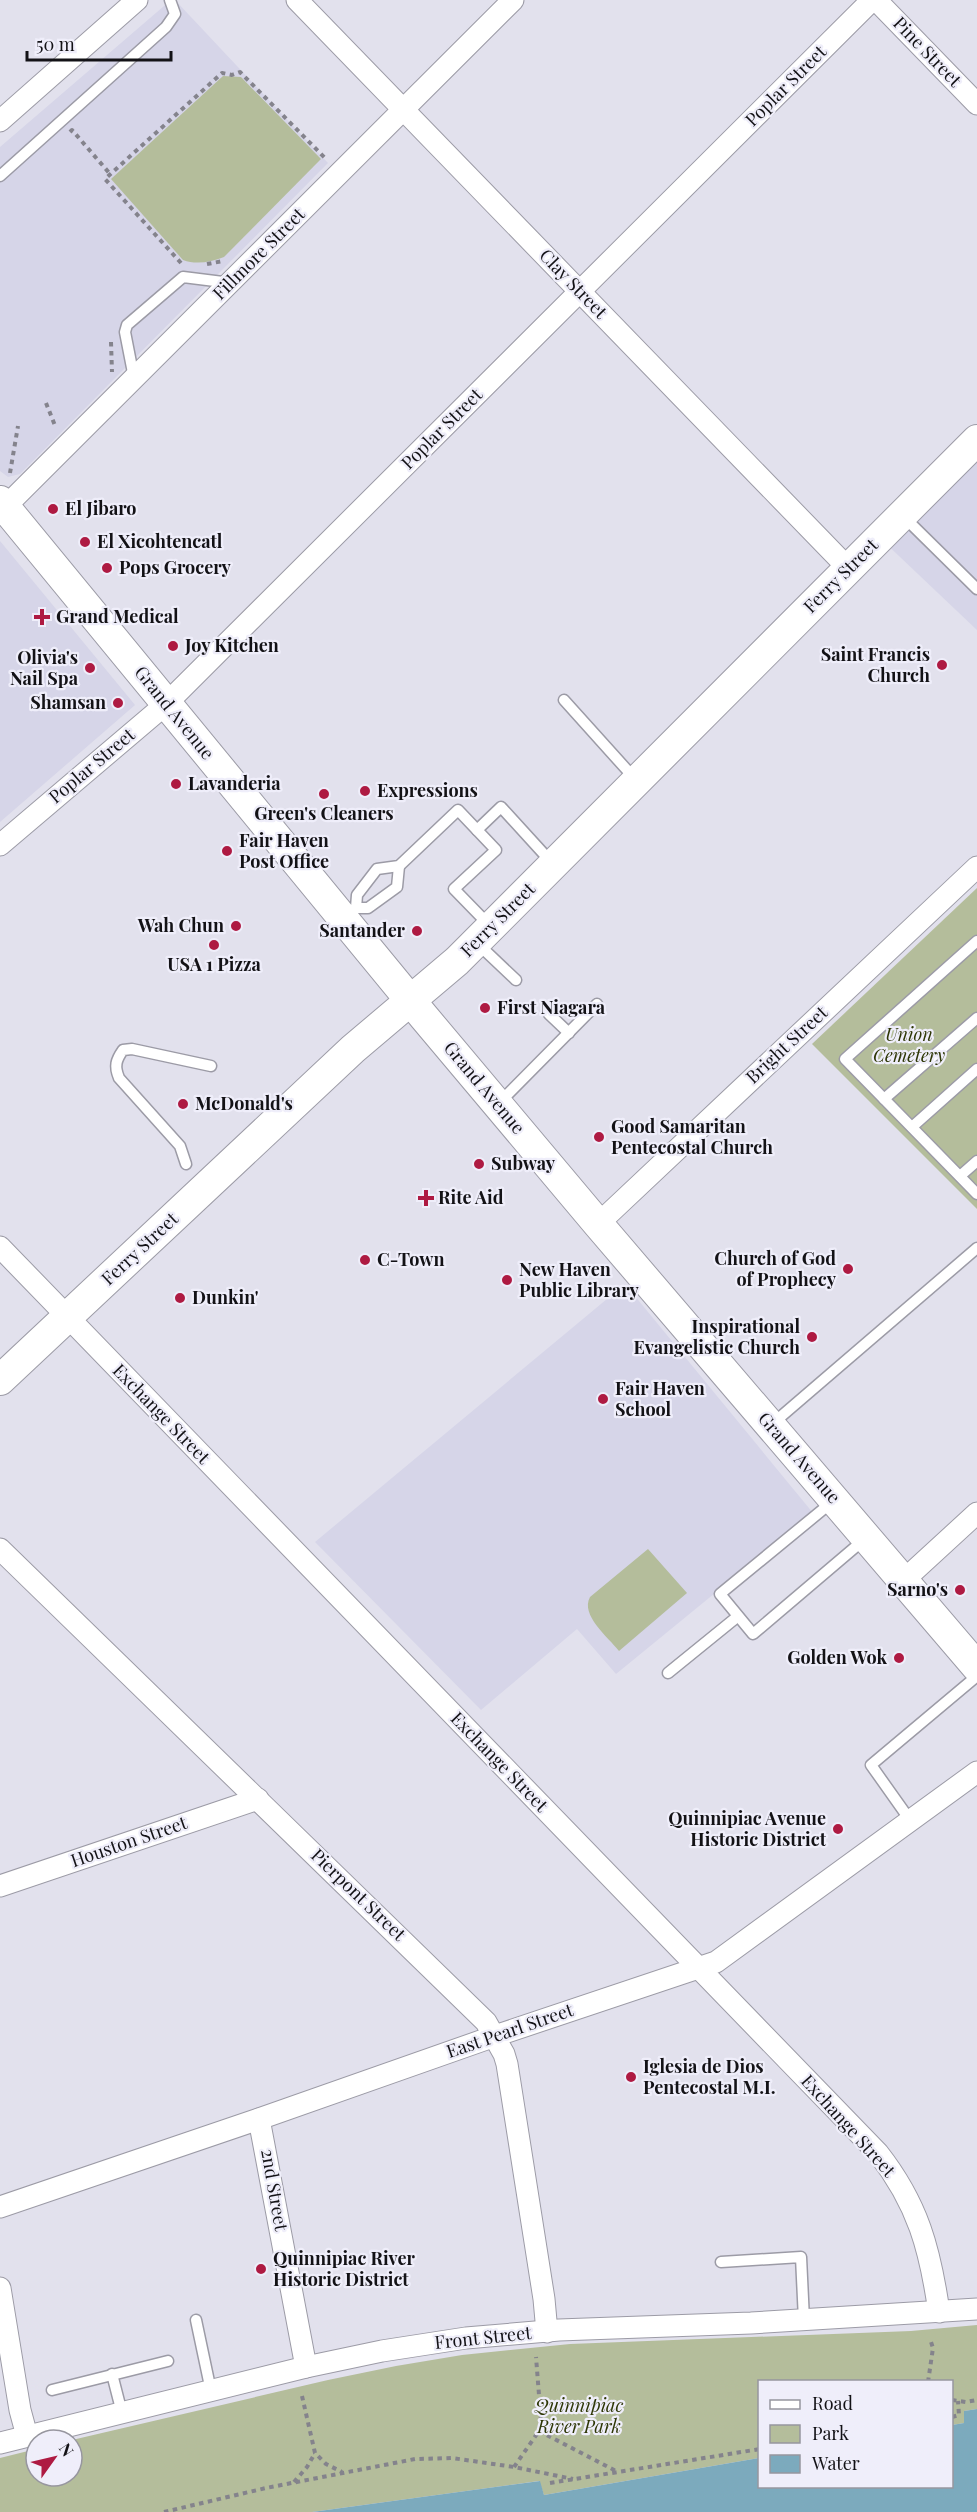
<svg xmlns="http://www.w3.org/2000/svg" width="977" height="2512" font-family="'Playfair Display',serif">
<style>
.built{fill:#d6d5e8}
.green{fill:#b4bd9b}
.water{fill:#7caabd}
.lines{fill:none;stroke-linecap:round;stroke-linejoin:round}
.service-casing{stroke:#9c9ba6;stroke-width:13}
.minor-casing{stroke:#9c9ba6;stroke-width:23}
.secondary-casing{stroke:#9c9ba6;stroke-width:32}
.path{stroke:#84838c;stroke-width:4;stroke-dasharray:4.5 4.5;stroke-linecap:butt}
.service{stroke:#fff;stroke-width:10}
.minor{stroke:#fff;stroke-width:21}
.secondary{stroke:#fff;stroke-width:30}
.poi-dot{fill:#ae1a42;stroke:#efeefa;stroke-width:2}
.labels{text-anchor:middle;stroke-width:4.5;stroke-linejoin:round;paint-order:stroke}
.street-label{font-size:18px;fill:#131216;stroke:#efeefa}
.poi-label{font-size:18px;font-weight:bold;fill:#131216;stroke:#efeefa;text-anchor:start}
.park-label{font-size:18px;font-style:italic;fill:#2d3605;stroke:#efeefa}
</style>
<rect width="100%" height="100%" fill="#e2e1ed"/>
<g class="built">
<path d="M171,0H175L328,163L20,474L8,477L0,471V147Z"/>
<path d="M977,440V630L879,537Z"/>
<path d="M0,541L135,705L0,822Z"/>
<path d="M625,1284L813,1513L616,1674L577,1629L481,1710L315,1542Z"/>
</g>
<g class="green">
<path d="M223,76L241,77L321,159L224,257C211,262 196,265 183,260L111,179Z"/>
<path d="M977,888V1209L812,1044Z"/>
<path d="M648,1549L687,1593L619,1651C608,1637 580,1615 590,1597Z"/>
<path d="M977,2325V2409L964,2411V2423L952,2425V2382H760L759,2458L544,2495L539,2481L312,2512H0V2458L36,2449V2476H72V2440L328,2380L396,2366L462,2355L570,2344L911,2331Z"/>
</g>
<path class="water" d="M977,2409V2512H312L540,2481L544,2495L759,2458L760,2486H952V2425L964,2423V2411Z"/>
<g class="lines">
<defs>
<g id="service">
<path d="M0,176L166,27L175,14L170,0"/>
<path d="M134,378L125,332L127,325L183,277L231,283"/>
<path d="M904,517L977,589"/>
<path d="M564,700L636,780"/>
<path d="M477,830L496,850L454,889L489,925"/>
<path d="M356,908L357,895L377,869L399,866L458,810L477,830L501,807L553,864"/>
<path d="M351,911L356,908H368L397,887L399,866"/>
<path d="M977,941L845,1059L977,1194"/>
<path d="M477,943L516,980"/>
<path d="M549,1014L569,1033"/>
<path d="M884,1099L977,1018"/>
<path d="M499,1103L597,1004"/>
<path d="M912,1127L977,1069"/>
<path d="M186,1164L180,1146L119,1078C114,1066 116,1060 123,1050L132,1049L211,1066"/>
<path d="M960,1176L977,1161"/>
<path d="M771,1425L977,1248"/>
<path d="M832,1502L720,1594L753,1634L866,1538"/>
<path d="M668,1673L737,1617"/>
<path d="M910,1820L871,1765L977,1676"/>
<path d="M721,2262L801,2257L804,2320"/>
<path d="M196,2320L211,2391"/>
<path d="M112,2374L122,2413"/>
<path d="M52,2390L168,2361"/>
</g>
<g id="minor">
<path d="M297,0L848,568"/>
<path d="M876,0L977,104"/>
<path d="M0,121L137,0"/>
<path d="M5,507L513,0"/>
<path d="M0,845L166,704L872,0"/>
<path d="M598,1224L977,867"/>
<path d="M0,1247L878,2153C918,2204 930,2249 939,2312"/>
<path d="M0,1549L486,2022L504,2054L507,2064L544,2299L547,2332"/>
<path d="M904,1580L977,1513"/>
<path d="M0,1886L258,1799"/>
<path d="M259,2119L306,2367"/>
<path d="M0,2207L259,2119L495,2036L716,1962L977,1772"/>
<path d="M0,2288L20,2410L27,2436"/>
<path d="M0,2443L306,2367L382,2351L466,2338L559,2330L751,2323L977,2309"/>
</g>
<g id="secondary">
<path d="M0,501L424,1017L598,1224L977,1667"/>
<path d="M0,1380L353,1049L457,961L977,440"/>
</g>
</defs>
<use href="#service" class="service-casing"/>
<use href="#minor" class="minor-casing"/>
<use href="#secondary" class="secondary-casing"/>
<g class="path">
<path d="M70,132L72,130L111,175"/>
<path d="M181,263L105,179L222,73L232,75L240,72L326,159"/>
<path d="M207,264L223,261"/>
<path d="M111,342L112,372"/>
<path d="M46,403L56,428"/>
<path d="M10,473L18,426"/>
<path d="M928,2382L933,2348L930,2339"/>
<path d="M302,2396L315,2453L326,2464L342,2472"/>
<path d="M952,2400L966,2402L977,2400"/>
<path d="M952,2417L959,2415L958,2401"/>
<path d="M539,2431L616,2471"/>
<path d="M514,2467L539,2431L541,2420L536,2357"/>
<path d="M294,2482L307,2467L315,2453"/>
<path d="M550,2483L760,2449"/>
<path d="M164,2512L266,2488L415,2459L452,2458L514,2467L573,2479"/>
</g>
<use href="#service" class="service"/>
<use href="#minor" class="minor"/>
<use href="#secondary" class="secondary"/>
</g>
<g class="poi-dot">
<circle cx="53" cy="509" r="6"/>
<circle cx="85" cy="542" r="6"/>
<circle cx="107" cy="568" r="6"/>
<path d="M39 608h6v6h6v6h-6v6h-6v-6h-6v-6h6z"/>
<circle cx="173" cy="646" r="6"/>
<circle cx="942" cy="665" r="6"/>
<circle cx="90" cy="668" r="6"/>
<circle cx="118" cy="703" r="6"/>
<circle cx="176" cy="784" r="6"/>
<circle cx="365" cy="791" r="6"/>
<circle cx="324" cy="794" r="6"/>
<circle cx="227" cy="851" r="6"/>
<circle cx="236" cy="926" r="6"/>
<circle cx="417" cy="931" r="6"/>
<circle cx="214" cy="945" r="6"/>
<circle cx="485" cy="1008" r="6"/>
<circle cx="183" cy="1104" r="6"/>
<circle cx="599" cy="1137" r="6"/>
<circle cx="479" cy="1164" r="6"/>
<path d="M423 1189h6v6h6v6h-6v6h-6v-6h-6v-6h6z"/>
<circle cx="365" cy="1260" r="6"/>
<circle cx="848" cy="1269" r="6"/>
<circle cx="507" cy="1280" r="6"/>
<circle cx="180" cy="1298" r="6"/>
<circle cx="812" cy="1337" r="6"/>
<circle cx="603" cy="1399" r="6"/>
<circle cx="960" cy="1590" r="6"/>
<circle cx="899" cy="1658" r="6"/>
<circle cx="838" cy="1829" r="6"/>
<circle cx="631" cy="2077" r="6"/>
<circle cx="261" cy="2269" r="6"/>
</g>
<g class="labels">
<g class="street-label">
<text transform="translate(927 52) rotate(46)" y="6">Pine Street</text>
<text transform="translate(786 86) rotate(-45)" y="6">Poplar Street</text>
<text transform="translate(259 254) rotate(-45)" y="6">Fillmore Street</text>
<text transform="translate(573 284) rotate(46)" y="6">Clay Street</text>
<text transform="translate(442 429) rotate(-45)" y="6">Poplar Street</text>
<text transform="translate(841 576) rotate(-45)" y="6">Ferry Street</text>
<text transform="translate(174 713) rotate(51)" y="6">Grand Avenue</text>
<text transform="translate(92 766) rotate(-40)" y="6">Poplar Street</text>
<text transform="translate(498 920) rotate(-45)" y="6">Ferry Street</text>
<text transform="translate(787 1045) rotate(-43)" y="6">Bright Street</text>
<text transform="translate(484 1088) rotate(50)" y="6">Grand Avenue</text>
<text transform="translate(140 1249) rotate(-43)" y="6">Ferry Street</text>
<text transform="translate(161 1414) rotate(46)" y="6">Exchange Street</text>
<text transform="translate(799 1458) rotate(49)" y="6">Grand Avenue</text>
<text transform="translate(499 1762) rotate(46)" y="6">Exchange Street</text>
<text transform="translate(129 1842) rotate(-19)" y="6">Houston Street</text>
<text transform="translate(358 1895) rotate(44)" y="6">Pierpont Street</text>
<text transform="translate(510 2031) rotate(-19)" y="6">East Pearl Street</text>
<text transform="translate(848 2126) rotate(48)" y="6">Exchange Street</text>
<text transform="translate(274 2190) rotate(80)" y="6">2nd Street</text>
<text transform="translate(483 2338) rotate(-6)" y="6">Front Street</text>
</g>
<g class="poi-label">
<text x="65" y="515">El Jibaro</text>
<text x="97" y="548">El Xicohtencatl</text>
<text x="119" y="574">Pops Grocery</text>
<text x="56" y="623">Grand Medical</text>
<text x="185" y="652">Joy Kitchen</text>
<text x="930" y="661" text-anchor="end">Saint Francis<tspan x="930" dy="21">Church</tspan></text>
<text x="78" y="664" text-anchor="end">Olivia's<tspan x="78" dy="21">Nail Spa</tspan></text>
<text x="106" y="709" text-anchor="end">Shamsan</text>
<text x="188" y="790">Lavanderia</text>
<text x="377" y="797">Expressions</text>
<text x="324" y="820" text-anchor="middle">Green's Cleaners</text>
<text x="239" y="847">Fair Haven<tspan x="239" dy="21">Post Office</tspan></text>
<text x="224" y="932" text-anchor="end">Wah Chun</text>
<text x="405" y="937" text-anchor="end">Santander</text>
<text x="214" y="971" text-anchor="middle">USA 1 Pizza</text>
<text x="497" y="1014">First Niagara</text>
<text x="195" y="1110">McDonald's</text>
<text x="611" y="1133">Good Samaritan<tspan x="611" dy="21">Pentecostal Church</tspan></text>
<text x="491" y="1170">Subway</text>
<text x="438" y="1204">Rite Aid</text>
<text x="836" y="1265" text-anchor="end">Church of God<tspan x="836" dy="21">of Prophecy</tspan></text>
<text x="377" y="1266">C-Town</text>
<text x="519" y="1276">New Haven<tspan x="519" dy="21">Public Library</tspan></text>
<text x="192" y="1304">Dunkin'</text>
<text x="800" y="1333" text-anchor="end">Inspirational<tspan x="800" dy="21">Evangelistic Church</tspan></text>
<text x="615" y="1395">Fair Haven<tspan x="615" dy="21">School</tspan></text>
<text x="948" y="1596" text-anchor="end">Sarno's</text>
<text x="887" y="1664" text-anchor="end">Golden Wok</text>
<text x="826" y="1825" text-anchor="end">Quinnipiac Avenue<tspan x="826" dy="21">Historic District</tspan></text>
<text x="643" y="2073">Iglesia de Dios<tspan x="643" dy="21">Pentecostal M.I.</tspan></text>
<text x="273" y="2265">Quinnipiac River<tspan x="273" dy="21">Historic District</tspan></text>
</g>
<g class="park-label">
<text x="909" y="1041">Union<tspan x="909" dy="21">Cemetery</tspan></text>
<text x="579" y="2412">Quinnipiac<tspan x="579" dy="21">River Park</tspan></text>
</g>
</g>
<rect x="758" y="2380" width="195" height="108" fill="#efeefa" stroke="#97969f" stroke-width="1.5"/>
<rect x="770" y="2400" width="30" height="9" fill="#ffffff" stroke="#97969f" stroke-width="1.5"/>
<text x="812" y="2410" font-size="18" fill="#131216">Road</text>
<rect x="770" y="2425" width="30" height="18" fill="#b4bd9b" stroke="#97969f" stroke-width="1.5"/>
<text x="812" y="2440" font-size="18" fill="#131216">Park</text>
<rect x="770" y="2455" width="30" height="18" fill="#7caabd" stroke="#97969f" stroke-width="1.5"/>
<text x="812" y="2470" font-size="18" fill="#131216">Water</text>
<g transform="translate(54 2458) rotate(56)"><circle r="28" fill="#efeefa" stroke="#97969f" stroke-width="1.5"/>
<path d="M0-4.5L10 22L0 15L-10 22Z" fill="#ae1a42"/>
<text y="-9" font-size="16" font-weight="bold" text-anchor="middle" fill="#131216">N</text>
</g>
<path d="M27 51v9h144v-9" fill="none" stroke="#131216" stroke-width="3"/>
<text x="36" y="51" font-size="18" fill="#131216" stroke="#efeefa" stroke-width="4.5" paint-order="stroke">50 m</text>
</svg>
